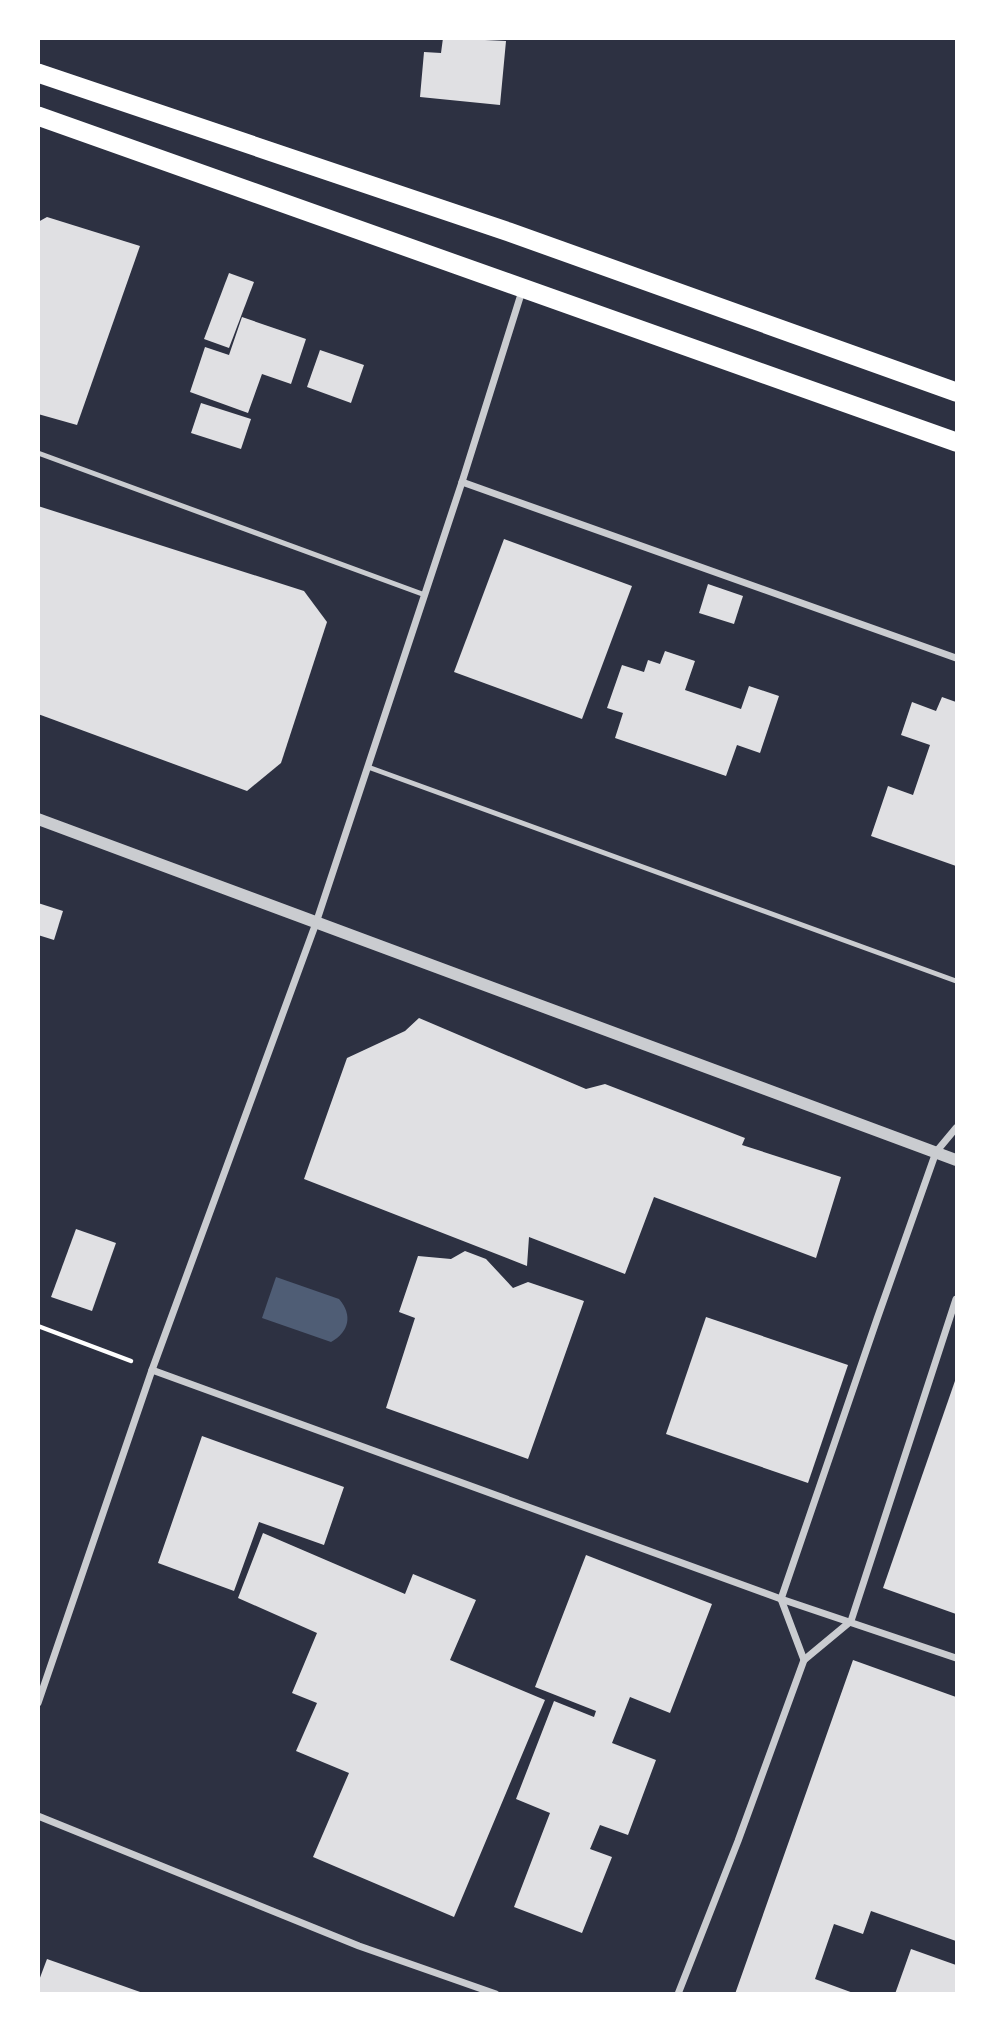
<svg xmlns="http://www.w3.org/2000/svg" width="995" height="2032" font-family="Signika,sans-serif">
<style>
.water{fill:#4f5d75}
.building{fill:#e0e0e3}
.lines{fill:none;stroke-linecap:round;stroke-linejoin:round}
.path{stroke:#fff;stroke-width:4.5}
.service{stroke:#caccd0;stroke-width:5}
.minor{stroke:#caccd0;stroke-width:7}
.tertiary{stroke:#caccd0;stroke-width:12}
.trunk{stroke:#fff;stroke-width:19}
</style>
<rect width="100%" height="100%" fill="#2d3142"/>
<path class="water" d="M276,1277L339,1299C353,1315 349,1332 331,1342L262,1318Z"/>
<g class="building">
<path d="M443,38L506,41L500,105L420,97L424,52L441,53Z"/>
<path d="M47,217L140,246L77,425L38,414V222Z"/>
<path d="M229,273L254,282L229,348L204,339Z"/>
<path d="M242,317L306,339L291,384L262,374L248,413L190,392L205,347L229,355Z"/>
<path d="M320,350L364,365L351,403L307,387Z"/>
<path d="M201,403L251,419L241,449L191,433Z"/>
<path d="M38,506L304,591L327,622L281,763L247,791L38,714Z"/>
<path d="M504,539L632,586L582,719L454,672Z"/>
<path d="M708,584L743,596L734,624L699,613Z"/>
<path d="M665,651L695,661L685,690L741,709L749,686L779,696L760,753L737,745L726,776L615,738L623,713L607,708L622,665L644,672L648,660L660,664Z"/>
<path d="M942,697L956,702V866L871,836L888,786L913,795L930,745L901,735L912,702L936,711Z"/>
<path d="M38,903L63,911L54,940L38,935Z"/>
<path d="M419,1018L586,1089L605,1084L745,1138L742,1145L841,1177L816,1258L654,1197L625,1274L529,1237L527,1266L304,1179L347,1058L405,1031Z"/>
<path d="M76,1229L116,1243L92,1311L51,1297Z"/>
<path d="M465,1251L486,1259L513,1288L528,1282L584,1301L528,1459L386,1408L415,1318L399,1312L418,1256L451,1259Z"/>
<path d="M706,1317L848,1365L808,1483L666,1434Z"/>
<path d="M956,1378V1614L883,1588Z"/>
<path d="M202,1436L344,1487L324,1545L259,1522L234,1591L158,1563Z"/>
<path d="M263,1533L405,1594L413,1574L476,1600L450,1660L545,1700L454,1917L313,1857L349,1773L296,1751L317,1703L292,1693L317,1633L238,1598Z"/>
<path d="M586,1555L712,1604L670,1713L630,1697L612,1743L656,1760L628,1835L600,1825L590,1849L612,1857L582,1933L514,1907L550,1813L516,1799L554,1701L594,1717L596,1711L535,1687Z"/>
<path d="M853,1660L956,1697V1941L871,1911L863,1934L834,1924L815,1979L856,1994H735Z"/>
<path d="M911,1949L956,1965V1994H895Z"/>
<path d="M47,1959L143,1993V1994H38V1983Z"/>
</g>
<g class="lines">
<path class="path" d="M38,1326L131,1361"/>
<g class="service">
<path d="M38,453L425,595"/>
<path d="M368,767L956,981"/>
</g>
<g class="minor">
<path d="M462,482L956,658"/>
<path d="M152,1370L781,1599L956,1658"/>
<path d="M804,1660L781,1599L877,1319L936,1152L956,1128"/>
<path d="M38,1703L152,1370L316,923L462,482L522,291"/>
<path d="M38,1816L359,1946L496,1994"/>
<path d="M678,1994L738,1841L804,1660L851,1621L956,1299"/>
</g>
<path class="tertiary" d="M38,819L956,1160"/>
<g class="trunk">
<path d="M38,73L509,232L956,392"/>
<path d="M38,116L956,442"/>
</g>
</g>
<rect width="995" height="2032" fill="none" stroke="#ffffff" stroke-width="80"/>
</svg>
